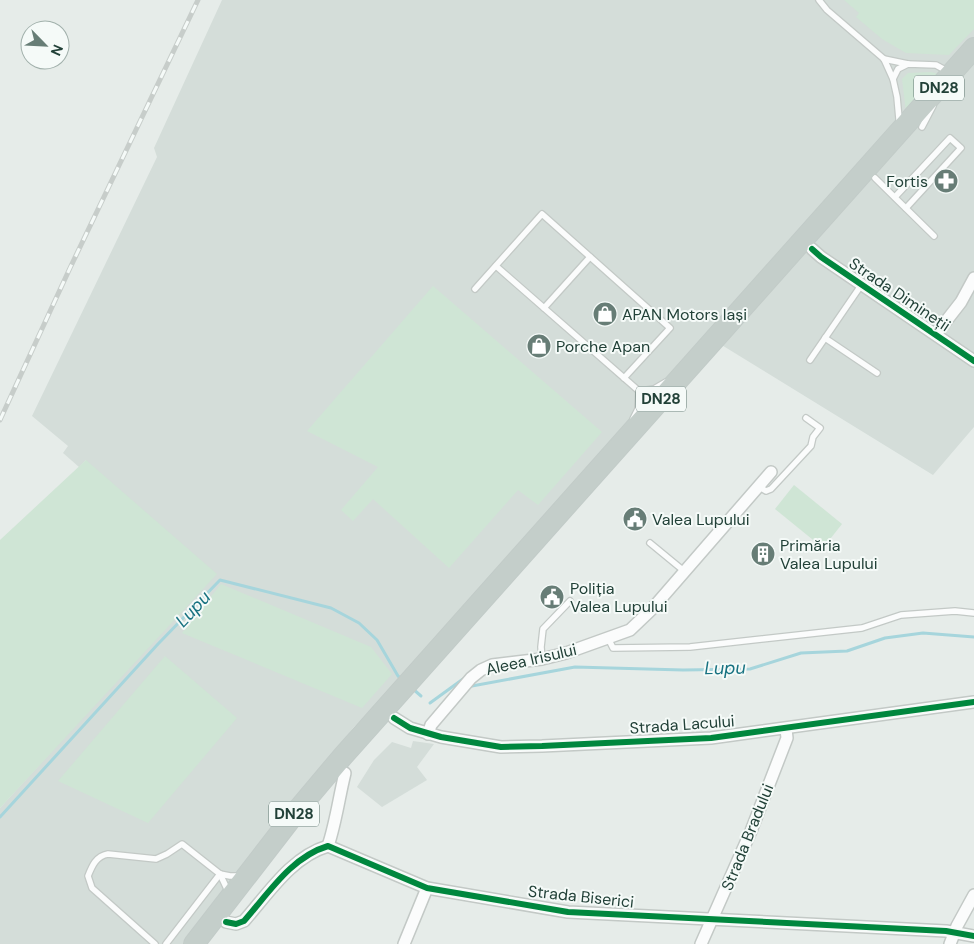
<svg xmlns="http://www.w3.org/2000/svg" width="974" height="944" font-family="'DM Sans',sans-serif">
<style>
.built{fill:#d4ddd9}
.green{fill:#cfe5d5}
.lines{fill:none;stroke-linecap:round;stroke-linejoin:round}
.stream{stroke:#a6d5dc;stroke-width:3}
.service-casing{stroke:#c3c9c6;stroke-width:8}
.minor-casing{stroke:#c3c9c6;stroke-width:14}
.trunk-casing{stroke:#c2cbc8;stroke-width:22}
.service{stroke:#fbfcfc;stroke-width:5.5}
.minor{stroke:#fbfcfc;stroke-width:11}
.trunk{stroke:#c4ceca;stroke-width:20}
.rail-casing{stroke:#c7cdca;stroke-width:5}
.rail{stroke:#f5faf8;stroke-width:3;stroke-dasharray:9;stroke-linecap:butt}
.cycleway-casing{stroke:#f5faf8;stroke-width:9}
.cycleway{stroke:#00873e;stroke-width:6}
.labels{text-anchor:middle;stroke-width:4;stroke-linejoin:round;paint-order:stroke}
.shield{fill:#f5faf8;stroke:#617872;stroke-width:1}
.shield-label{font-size:15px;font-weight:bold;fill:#224138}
.poi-label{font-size:16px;fill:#224138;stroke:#f5faf8;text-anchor:start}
.street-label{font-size:16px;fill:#224138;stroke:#f5faf8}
.water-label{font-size:18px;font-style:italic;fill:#187281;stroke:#f5faf8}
</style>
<rect width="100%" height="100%" fill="#e6ece9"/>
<g class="built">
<path d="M222,0H974V427L933,475L707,336L408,670L353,728L185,944H0V808L54,749L86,460L79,467L63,453L68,446L32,416L157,157L154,148Z"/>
<path d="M413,741L434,744L417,767L427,780L382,807L357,787L374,760L392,742L411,748Z"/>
</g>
<g class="green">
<path d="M844,0H974V29L949,55L906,53L882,39L856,17L859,13Z"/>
<path d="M931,72L939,74L906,112L902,79L908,73Z"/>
<path d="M433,286L602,432L538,505L518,490L449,568L373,499L353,521L341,510L378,467L307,431Z"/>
<path d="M86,460L217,574L0,808V540Z"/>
<path d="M794,485L842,524L823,548L775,509Z"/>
<path d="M221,584L371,647L392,674L362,708L182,633Z"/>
<path d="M165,656L237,718L148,823L58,781Z"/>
</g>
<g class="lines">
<g class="stream">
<path d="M472,686L575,667L683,670L750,669L801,653L847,651L885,638L923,633L974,637"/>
<path d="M413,689L421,696"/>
<path d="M430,703L463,679"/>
<path d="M0,817L158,644L220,580L331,608L359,623L377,640L398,676L403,680"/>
</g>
<defs>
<g id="service">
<path d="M819,0L827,10L884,59L893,79"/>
<path d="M884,59L908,64"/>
<path d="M901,123L899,119L897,97L893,79L898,69L908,64L936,65L947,71"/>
<path d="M922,127L933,106"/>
<path d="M875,178L934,236"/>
<path d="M895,197L950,138L961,148L906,208"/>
<path d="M496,266L639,391"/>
<path d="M475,289L542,214L670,328L624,378"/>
<path d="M544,308L590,257"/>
<path d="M825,338L877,373"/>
<path d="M810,360L862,284"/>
<path d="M633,419L638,409L639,391L654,389L666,382"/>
<path d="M758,486L766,491L771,489L811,446L813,437L820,428L806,418"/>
<path d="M650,543L684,571"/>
<path d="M608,638L613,648L690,647L862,628L901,615L955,611L974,613"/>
<path d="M542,659L541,647L543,629L570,601"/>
<path d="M220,874L230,876H240"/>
<path d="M155,944L92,888L88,876C92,866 96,856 108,854L156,859L167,854L182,844L220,874L228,891"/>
<path d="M166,944L220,874"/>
</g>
<g id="minor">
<path d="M812,249L821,257L974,361"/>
<path d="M936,334L961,302L974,278"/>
<path d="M394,718L410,728L441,737L501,747L542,746L711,738L974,702"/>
<path d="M428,734L431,725L471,678L481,670L492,665L542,659L566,653L630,630L652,609L771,472"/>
<path d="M328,846C336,822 339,797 345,773"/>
<path d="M226,922L236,924L244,921C268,894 291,857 328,846L427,888L568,912L946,931L974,936"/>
<path d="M404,944L427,888"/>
<path d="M701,944L751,831L787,738L786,729"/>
<path d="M950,944L957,926L974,895"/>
</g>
<path id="trunk" d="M194,944L300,807L343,756L974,48"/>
</defs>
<use href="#service" class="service-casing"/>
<use href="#minor" class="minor-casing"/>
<use href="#trunk" class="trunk-casing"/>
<use href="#service" class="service"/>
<use href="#minor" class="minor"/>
<use href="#trunk" class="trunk"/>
<defs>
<path id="rail" d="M0,420L70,268L198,0"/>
</defs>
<use href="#rail" class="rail-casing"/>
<use href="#rail" class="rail"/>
<defs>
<g id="cycleway">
<path d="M812,249L821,257L974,361"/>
<path d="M394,718L410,728L441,737L501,747L542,746L711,738L974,702"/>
<path d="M226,922L236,924L244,921C268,894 291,857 328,846L427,888L568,912L946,931L974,936"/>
</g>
</defs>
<use href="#cycleway" class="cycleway-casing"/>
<use href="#cycleway" class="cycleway"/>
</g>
<defs>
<symbol id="pharmacy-disc" viewBox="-11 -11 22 22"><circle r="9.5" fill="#677d76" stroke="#f5faf8"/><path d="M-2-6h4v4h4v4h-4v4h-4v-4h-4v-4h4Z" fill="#fff"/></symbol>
<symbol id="shop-disc" viewBox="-11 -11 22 22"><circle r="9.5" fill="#677d76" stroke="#f5faf8"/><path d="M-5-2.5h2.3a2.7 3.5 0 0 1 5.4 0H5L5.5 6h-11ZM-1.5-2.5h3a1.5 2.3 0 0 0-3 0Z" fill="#fff"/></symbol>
<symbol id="civic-disc" viewBox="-11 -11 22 22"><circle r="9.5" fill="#677d76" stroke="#f5faf8"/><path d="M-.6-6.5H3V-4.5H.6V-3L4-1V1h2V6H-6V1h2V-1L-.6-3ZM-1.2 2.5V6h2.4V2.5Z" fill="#fff"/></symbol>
<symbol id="building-disc" viewBox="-11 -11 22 22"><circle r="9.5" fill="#677d76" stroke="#f5faf8"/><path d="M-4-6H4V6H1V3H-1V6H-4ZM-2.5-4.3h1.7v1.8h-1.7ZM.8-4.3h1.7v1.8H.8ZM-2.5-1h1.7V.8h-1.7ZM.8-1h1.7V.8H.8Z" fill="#fff"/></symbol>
</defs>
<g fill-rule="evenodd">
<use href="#pharmacy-disc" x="932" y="167" width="28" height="28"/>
<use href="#shop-disc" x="591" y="300" width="28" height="28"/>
<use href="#shop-disc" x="525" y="332" width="28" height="28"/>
<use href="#civic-disc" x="621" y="505" width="28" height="28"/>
<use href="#building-disc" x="749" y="540" width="28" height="28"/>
<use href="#civic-disc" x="538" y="583" width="28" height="28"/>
</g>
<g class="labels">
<g class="shield">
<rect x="914" y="75.5" width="50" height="25" rx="4"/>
<rect x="636" y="386.5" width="50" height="25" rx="4"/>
<rect x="269" y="801.5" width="50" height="25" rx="4"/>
</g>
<g class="shield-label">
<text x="939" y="93">DN28</text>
<text x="661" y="404">DN28</text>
<text x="294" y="819">DN28</text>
</g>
<g class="poi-label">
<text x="928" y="187" text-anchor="end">Fortis</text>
<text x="622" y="320">APAN Motors Iași</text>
<text x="556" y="352">Porche Apan</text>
<text x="652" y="525">Valea Lupului</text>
<text x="780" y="551">Primăria<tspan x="780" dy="18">Valea Lupului</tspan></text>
<text x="570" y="594">Poliția<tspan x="570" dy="18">Valea Lupului</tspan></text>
</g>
<g class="street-label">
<text transform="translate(900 294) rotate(34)" y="6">Strada Dimineții</text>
<text transform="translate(531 659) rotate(-13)" y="6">Aleea Irisului</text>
<text transform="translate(682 724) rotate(-4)" y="6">Strada Lacului</text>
<text transform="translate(747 837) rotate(-68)" y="6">Strada Bradului</text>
<text transform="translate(581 896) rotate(6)" y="6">Strada Biserici</text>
</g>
<g class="water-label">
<text transform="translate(193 609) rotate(-47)" y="6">Lupu</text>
<text transform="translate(725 668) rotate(-1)" y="6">Lupu</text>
</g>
</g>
<g transform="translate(45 45) rotate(114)"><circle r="24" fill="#f5faf8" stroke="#a1b0ab"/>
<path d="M0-4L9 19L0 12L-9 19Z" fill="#677d76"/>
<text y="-8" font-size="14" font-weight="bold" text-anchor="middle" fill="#224138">N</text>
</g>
</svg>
